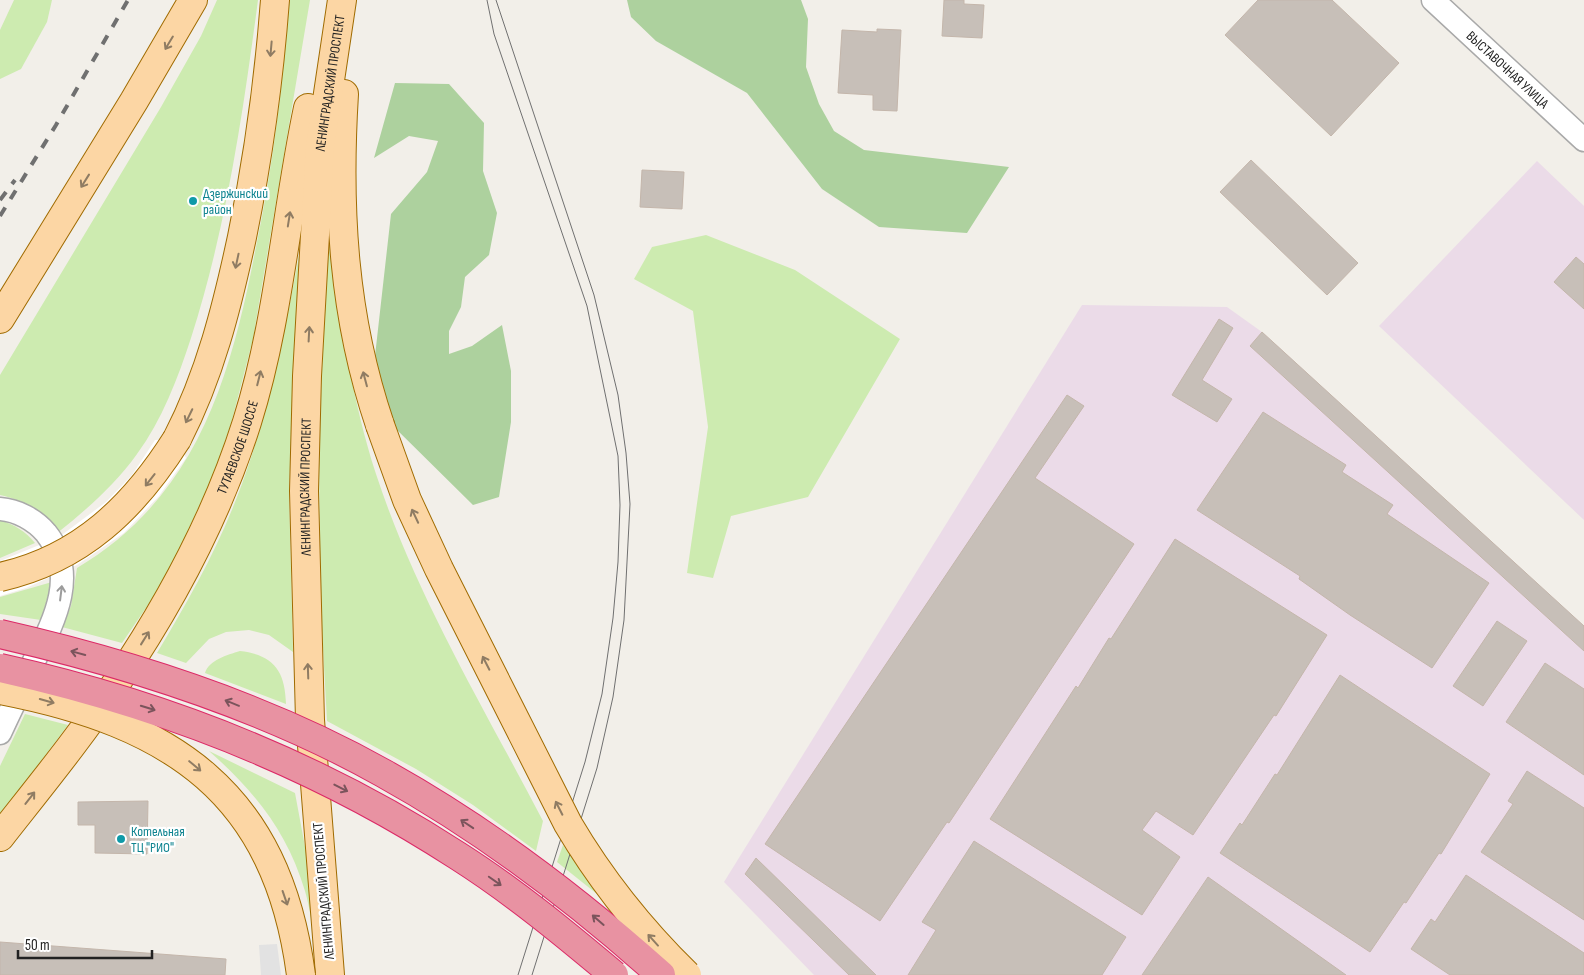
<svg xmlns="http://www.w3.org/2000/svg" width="1584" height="975" font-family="'Sofia Sans Condensed',sans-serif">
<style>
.industrial{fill:#ebdbe8}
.grass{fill:#cdebb0}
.forest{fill:#add19e}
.parking{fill:#e2e2e2}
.pier{fill:#fff}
.building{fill:#c7bfb8;stroke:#c4b6ab}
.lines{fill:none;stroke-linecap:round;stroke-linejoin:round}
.minor-casing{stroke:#a9a9a9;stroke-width:25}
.major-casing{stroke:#a06b00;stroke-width:30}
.minor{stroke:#fff;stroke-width:22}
.major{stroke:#fcd6a4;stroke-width:28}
.tram{stroke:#707070;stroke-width:1}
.rail{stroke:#707070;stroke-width:4;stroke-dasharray:10 10;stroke-linecap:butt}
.major-bridge-casing{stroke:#a06b00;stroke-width:30;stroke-linecap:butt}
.highway-bridge-casing{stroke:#dc2a67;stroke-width:30;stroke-linecap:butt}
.major-bridge{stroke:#fcd6a4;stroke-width:28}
.highway-bridge{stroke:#e892a2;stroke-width:28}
.oneway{stroke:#8f7c63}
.oneway2{stroke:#9c9c9c}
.oneway3{stroke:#7b545c}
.culture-dot{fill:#0f9aa8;stroke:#fff;stroke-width:2}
.labels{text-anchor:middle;stroke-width:4.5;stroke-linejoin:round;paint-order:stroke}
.street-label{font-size:14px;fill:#222;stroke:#fff}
.culture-label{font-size:14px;fill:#0d838f;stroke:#fff;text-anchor:start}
</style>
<rect width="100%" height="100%" fill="#f2efe9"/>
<g class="industrial">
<path d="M1537,161L1584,206V520L1379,326Z"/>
<path d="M1082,305L1227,307L1262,332L1584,626V975H814L724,882Z"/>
</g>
<g class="grass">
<path d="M14,0H52L47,22L21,69L0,79V30Z"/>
<path d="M217,0H258C243,114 226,229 191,338C178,378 162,420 137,454C114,486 86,510 56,534C39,512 27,501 0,495V375L161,107L201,36Z"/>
<path d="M289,0H310L253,339L231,424L213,476L165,580L122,643L62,627L71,606L77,568C198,496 231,376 256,247C273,166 283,83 289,0Z"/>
<path d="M332,233C340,317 350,393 376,474C416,596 484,708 543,821L536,851L473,805L416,769L327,721L320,593L319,445L327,247Z"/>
<path d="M706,235L795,270L900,339L808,497L731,516L713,578L687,573L708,427L693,311L634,279L652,247Z"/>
<path d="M302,239L289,488L293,652L269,635L249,630L226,632L209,639L186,663L157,653C187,603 216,552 237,497C269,414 286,327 302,239Z"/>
<path d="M0,520C15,525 25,531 35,543L0,558Z"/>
<path d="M52,582L41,620L0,614V597Z"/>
<path d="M240,651C274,655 285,671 286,704L205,673C209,660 227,655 240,651Z"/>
<path d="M25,714L68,725L0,816V766Z"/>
<path d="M209,751L295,793L311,879L316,944C312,927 310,908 305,891C287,831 255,792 209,751Z"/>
<path d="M563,845L597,894L557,862Z"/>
</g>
<g class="forest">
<path d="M627,0H801L808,19L806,67L819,104L834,131L864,150L1009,167L967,233L879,227L822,189L747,93L656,41L631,17Z"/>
<path d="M395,83L449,84L484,123L483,171L497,213L489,255L465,277L461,307L449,331V354L472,346L502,325L511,371V422L499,497L473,505L392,425L375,356L391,214L427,172L438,141L409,136L374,158Z"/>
</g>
<path class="parking" d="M277,944L281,975H261L259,945Z"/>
<path class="pier" d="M177,439L186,458L159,496L124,533L77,565L26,588L0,596V561L59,537L106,502L132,475L155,440Z"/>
<g class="building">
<path d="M944,0H964V4L984,5L982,38L942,36Z"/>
<path d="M1258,0H1332L1399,63L1331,136L1225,35Z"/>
<path d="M877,29L901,30L897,111L873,110V95L838,93L842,30L877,32Z"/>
<path d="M1251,160L1358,263L1327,295L1220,192Z"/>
<path d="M642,170L684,172L682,209L640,207Z"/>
<path d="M1576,257L1584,264V309L1554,282Z"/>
<path d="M1219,319L1233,328L1202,380L1232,399L1217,422L1172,395Z"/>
<path d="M1262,332L1584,626V651L1250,346Z"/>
<path d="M1067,395L1084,406L1035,478L1134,544L949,823L947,822L880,921L765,844Z"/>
<path d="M1263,412L1346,465L1342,472L1393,505L1387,514L1489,583L1432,668L1350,615L1299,579L1300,576L1197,510Z"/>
<path d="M1175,539L1327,635L1276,716L1274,715L1193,835L1156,811L1142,830L1180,857L1142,915L990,819L1076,686L1078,688L1109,638L1111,639Z"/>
<path d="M1497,621L1527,641L1483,706L1453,686Z"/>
<path d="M1545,663L1584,689V775L1506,722Z"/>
<path d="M1340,675L1490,774L1441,854L1439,853L1406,903L1404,902L1370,952L1220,853L1240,823L1242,825L1275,774L1277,775Z"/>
<path d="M1527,771L1584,808V920L1481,852L1513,804L1508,801Z"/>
<path d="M148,801L147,854L95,853V825H78V802Z"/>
<path d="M974,841L1126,937L1102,975H908L936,930L922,922Z"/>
<path d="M756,858L876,975H849L745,874Z"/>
<path d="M1466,875L1584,953V975H1450L1411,949L1431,919L1435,922Z"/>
<path d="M1208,877L1346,975H1142Z"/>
<path d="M0,942L226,959L225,975H0Z"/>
</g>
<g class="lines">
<defs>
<g id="minor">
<path id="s1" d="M1433,0L1584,140"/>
<path d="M0,509C17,510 35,520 46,533C79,574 54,621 34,661C23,685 11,709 0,733"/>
</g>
<g id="major">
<path d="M344,94C337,208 343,316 380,425"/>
<path d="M0,319L134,101L193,0"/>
<path d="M177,439C210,375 227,307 242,237C258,159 269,80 275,0"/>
<path id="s2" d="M0,837C40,786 81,736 117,682C171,602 218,514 247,422C279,320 286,212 308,108"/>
<path id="s3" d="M330,975L310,720L304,491L307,376L320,147L342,0"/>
</g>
</defs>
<use href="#minor" class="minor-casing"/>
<use href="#major" class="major-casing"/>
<use href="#minor" class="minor"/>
<use href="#major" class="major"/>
<g class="tram">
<path d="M487,0L494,34L587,306L618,456L620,505L618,562L613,618L602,694L585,762L518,975"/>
<path d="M496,0L594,295L618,395L626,453L630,504L624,620L613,697L597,768L532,975"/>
</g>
<g class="rail">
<path d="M0,200L15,180"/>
<path d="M0,216L56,125L128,0"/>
</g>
<defs>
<g id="major-bridge">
<path d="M380,425L407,500L439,569L568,824C601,880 640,929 687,975"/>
<path d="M0,577C81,559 134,507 177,439"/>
<path d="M0,690C172,723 277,792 301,975"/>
</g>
<g id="highway-bridge">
<path d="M0,634C132,664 264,706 383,773C484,829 575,898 661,975"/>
<path d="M0,668C163,704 318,765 458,856C513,891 564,933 614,975"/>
</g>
</defs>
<use href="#major-bridge" class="major-bridge-casing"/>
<use href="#highway-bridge" class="highway-bridge-casing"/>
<use href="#major-bridge" class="major-bridge"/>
<use href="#highway-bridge" class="highway-bridge"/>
</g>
<defs><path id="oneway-shaft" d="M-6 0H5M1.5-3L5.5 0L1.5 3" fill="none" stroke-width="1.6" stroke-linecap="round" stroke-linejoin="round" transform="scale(1.25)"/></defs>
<g class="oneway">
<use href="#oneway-shaft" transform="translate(169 43) rotate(121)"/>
<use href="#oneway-shaft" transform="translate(271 49) rotate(95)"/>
<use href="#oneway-shaft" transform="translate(85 181) rotate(122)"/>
<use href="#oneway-shaft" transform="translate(289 219) rotate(-81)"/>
<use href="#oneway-shaft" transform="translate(237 261) rotate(102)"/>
<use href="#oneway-shaft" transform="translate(309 334) rotate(-87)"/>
<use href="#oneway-shaft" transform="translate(259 378) rotate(-76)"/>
<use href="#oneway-shaft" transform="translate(365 379) rotate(-105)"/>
<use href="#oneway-shaft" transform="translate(189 416) rotate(116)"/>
<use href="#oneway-shaft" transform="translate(150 480) rotate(128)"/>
<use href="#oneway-shaft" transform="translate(415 516) rotate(-115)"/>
<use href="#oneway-shaft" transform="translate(145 638) rotate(-58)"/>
<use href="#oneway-shaft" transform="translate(486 663) rotate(-117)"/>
<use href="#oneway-shaft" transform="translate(308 671) rotate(-92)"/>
<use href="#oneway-shaft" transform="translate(47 701) rotate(16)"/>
<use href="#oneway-shaft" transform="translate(195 766) rotate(40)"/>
<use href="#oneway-shaft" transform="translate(30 798) rotate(-52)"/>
<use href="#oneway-shaft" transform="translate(559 808) rotate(-117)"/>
<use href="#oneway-shaft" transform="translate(285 898) rotate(71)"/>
<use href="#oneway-shaft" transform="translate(653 940) rotate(-132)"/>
</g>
<use class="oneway2" href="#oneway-shaft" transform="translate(61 593) rotate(-83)"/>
<g class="oneway3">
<use href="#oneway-shaft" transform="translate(78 653) rotate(-165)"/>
<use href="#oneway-shaft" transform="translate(232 703) rotate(-158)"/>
<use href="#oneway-shaft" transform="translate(148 708) rotate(17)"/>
<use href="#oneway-shaft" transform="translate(341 788) rotate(27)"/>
<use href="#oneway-shaft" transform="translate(467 824) rotate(-146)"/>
<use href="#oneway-shaft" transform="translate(495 881) rotate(35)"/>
<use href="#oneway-shaft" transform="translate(598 920) rotate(-139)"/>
</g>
<g class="culture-dot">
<circle cx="193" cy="201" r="5"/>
<circle cx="121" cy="839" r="5"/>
</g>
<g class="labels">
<g class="street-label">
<text dy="5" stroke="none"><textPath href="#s1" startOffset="102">ВЫСТАВОЧНАЯ УЛИЦА</textPath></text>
<text dy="5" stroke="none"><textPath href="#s3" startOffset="894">ЛЕНИНГРАДСКИЙ ПРОСПЕКТ</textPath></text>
<text dy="5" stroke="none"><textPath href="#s2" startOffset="459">ТУТАЕВСКОЕ ШОССЕ</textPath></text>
<text dy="5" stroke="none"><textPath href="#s3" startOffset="489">ЛЕНИНГРАДСКИЙ ПРОСПЕКТ</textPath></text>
<text transform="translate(323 891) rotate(-95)" y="5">ЛЕНИНГРАДСКИЙ ПРОСПЕКТ</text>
</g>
<g class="culture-label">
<text x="203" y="198">Дзержинский<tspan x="203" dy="16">район</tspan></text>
<text x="131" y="836">Котельная<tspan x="131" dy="16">ТЦ "РИО"</tspan></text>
</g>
</g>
<path d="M18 950v8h134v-8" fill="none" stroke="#222222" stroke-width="2.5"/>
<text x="25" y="950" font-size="15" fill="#222222" stroke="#ffffff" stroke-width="4" paint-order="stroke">50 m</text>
</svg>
